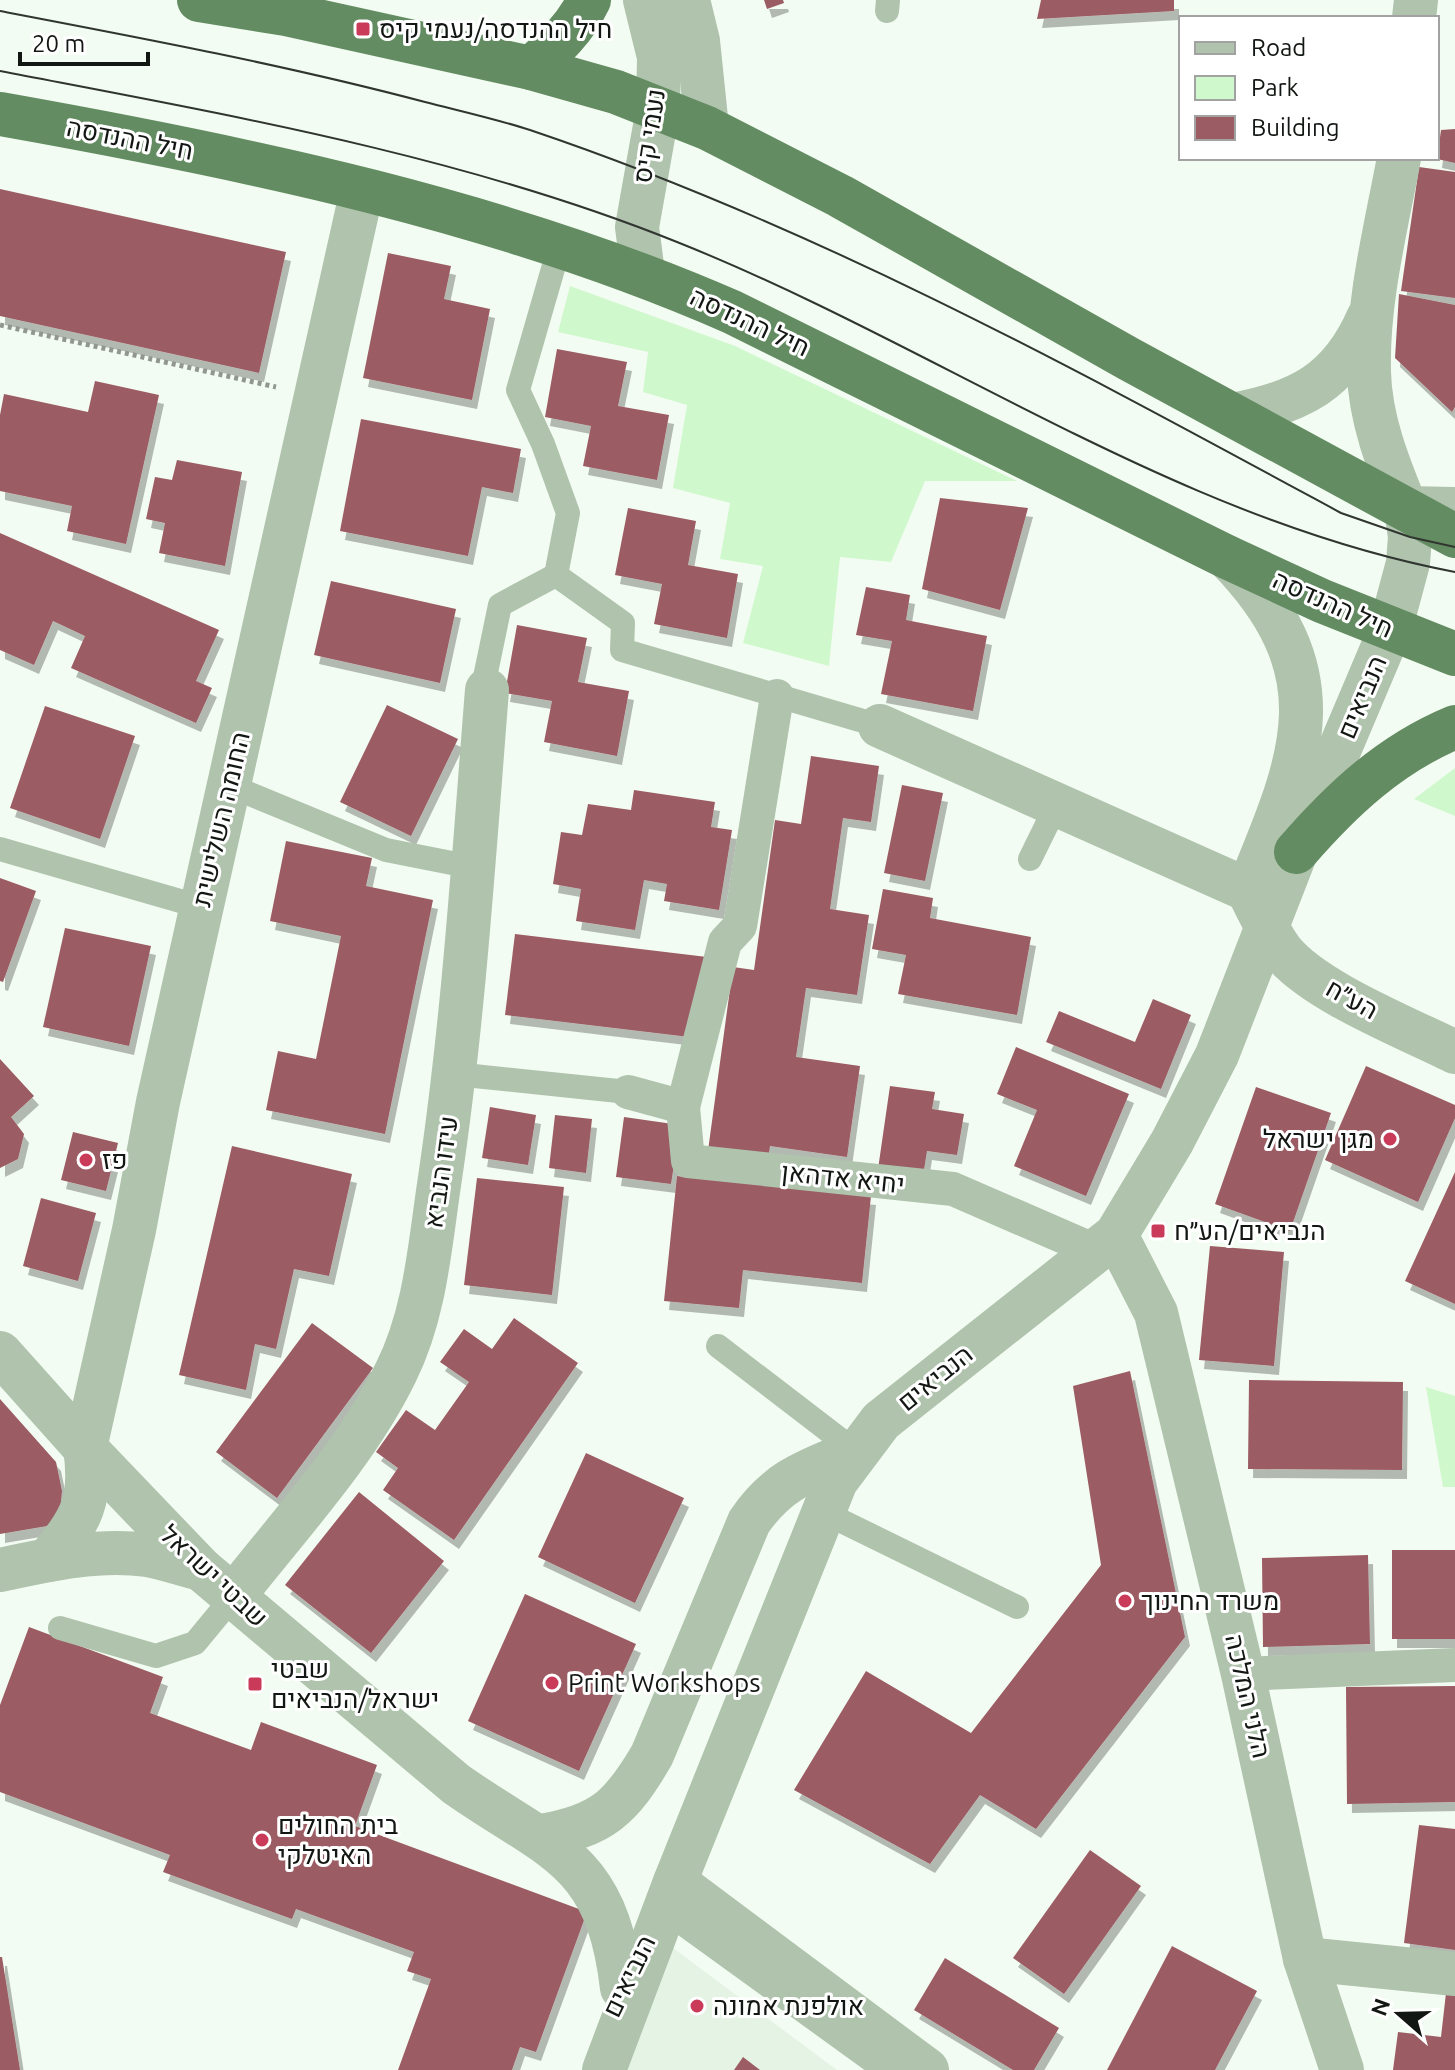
<svg xmlns="http://www.w3.org/2000/svg" width="1455" height="2070" font-family="Ubuntu,Heebo,sans-serif">
<style>
.built{fill:#e4f3e3}
.green{fill:#d0f8cd}
.building{fill:#9b5c64;filter:url(#shadow)}
.lines{fill:none;stroke-linecap:round;stroke-linejoin:round}
.path{stroke:#919790;stroke-width:5;stroke-dasharray:4 4;stroke-linecap:butt}
.service{stroke:#afc3ad;stroke-width:24}
.pedestrian{stroke:#afc3ad;stroke-width:34}
.minor{stroke:#afc3ad;stroke-width:44}
.tertiary{stroke:#afc3ad;stroke-width:44}
.trunk{stroke:#648c62;stroke-width:44}
.tram{stroke:#303530;stroke-width:2}
.poi-dot{fill:#ca3a59;stroke:#fff;stroke-width:3}
.labels{text-anchor:middle;stroke-width:6;stroke-linejoin:round;paint-order:stroke}
.poi-label{font-size:26px;fill:#131713;stroke:#fff;text-anchor:start}
.street-label{font-size:26px;fill:#131713;stroke:#fff}
</style>
<defs>
<filter id="shadow"><feDropShadow dx="5" dy="9" stdDeviation="0" flood-color="#0004"/></filter>
</defs>
<rect width="100%" height="100%" fill="#f3fcf2"/>
<path class="built" d="M665,1942L837,2070H620Z"/>
<g class="green">
<path d="M570,286L735,346L1017,481H925L891,562L840,557L829,666L743,643L763,566L720,559L730,503L673,488L687,405L643,392L648,352L558,332Z"/>
<path d="M1455,768V816L1414,799Z"/>
<path d="M1426,1387L1455,1396V1487H1443Z"/>
</g>
<g class="building">
<path d="M764,0H783L784,3L767,9Z"/>
<path d="M1041,0H1174V11L1037,19Z"/>
<path d="M1455,129V163L1437,159L1441,130Z"/>
<path d="M1419,167L1455,172V298L1401,291Z"/>
<path d="M0,189L286,252L259,373L0,316Z"/>
<path d="M388,253L451,266L444,299L490,309L472,400L363,378Z"/>
<path d="M1399,294L1455,305V407L1452,412L1395,358Z"/>
<path d="M557,349L627,362L618,406L669,415L657,480L583,466L591,426L545,417Z"/>
<path d="M95,381L159,395L126,544L67,531L72,506L0,491V415L4,394L88,412Z"/>
<path d="M361,419L521,449L513,493L482,487L468,556L340,531Z"/>
<path d="M177,460L242,472L225,566L159,553L165,523L146,519L155,477L172,480Z"/>
<path d="M940,498L1028,508L1000,610L922,589Z"/>
<path d="M628,508L696,521L688,565L738,574L727,638L654,624L662,584L615,575Z"/>
<path d="M0,533L219,630L196,681L212,688L196,723L71,668L85,636L53,621L34,665L0,650Z"/>
<path d="M331,581L456,609L440,683L314,655Z"/>
<path d="M866,587L910,595L906,620L987,636L973,711L881,694L892,641L856,635Z"/>
<path d="M517,625L587,638L578,682L629,691L617,756L544,742L552,701L505,693Z"/>
<path d="M387,705L458,739L411,836L340,802Z"/>
<path d="M45,706L135,736L100,839L10,808Z"/>
<path d="M811,756L879,766L871,822L843,818L830,909L869,915L857,995L806,988L796,1057L860,1066L847,1157L770,1146L767,1167L707,1158L733,967L754,970L775,820L801,824Z"/>
<path d="M902,785L943,793L925,881L884,873Z"/>
<path d="M634,790L715,802L711,827L732,830L719,910L664,901L667,884L644,880L635,930L576,921L581,889L553,884L561,832L582,835L588,804L631,810Z"/>
<path d="M286,841L372,858L366,886L433,900L385,1134L266,1110L278,1051L316,1059L341,936L270,921Z"/>
<path d="M0,878L36,891L3,982L0,981Z"/>
<path d="M883,889L933,898L930,918L1031,937L1017,1015L898,994L906,955L872,949Z"/>
<path d="M65,928L151,946L129,1046L43,1027Z"/>
<path d="M515,934L707,957L698,1038L505,1015Z"/>
<path d="M1153,999L1191,1015L1161,1089L1046,1042L1059,1011L1135,1042Z"/>
<path d="M1016,1047L1129,1094L1086,1196L1014,1166L1037,1110L997,1094Z"/>
<path d="M0,1059L34,1096L11,1117L24,1134L18,1159L0,1168Z"/>
<path d="M1366,1066L1455,1105V1118L1418,1202L1325,1160Z"/>
<path d="M890,1086L935,1092L932,1109L964,1114L957,1155L927,1151L922,1182L877,1176Z"/>
<path d="M1256,1087L1331,1113L1290,1231L1215,1204Z"/>
<path d="M490,1107L536,1115L528,1165L482,1158Z"/>
<path d="M555,1115L592,1119L586,1173L549,1168Z"/>
<path d="M624,1117L680,1125L671,1184L616,1177Z"/>
<path d="M73,1132L118,1143L106,1191L61,1180Z"/>
<path d="M232,1146L352,1174L329,1276L294,1269L276,1349L255,1344L246,1390L179,1375Z"/>
<path d="M1455,1172V1304L1405,1281Z"/>
<path d="M677,1176L871,1196L862,1283L743,1270L739,1308L664,1301Z"/>
<path d="M477,1178L564,1187L552,1295L464,1285Z"/>
<path d="M41,1198L96,1213L78,1281L23,1266Z"/>
<path d="M1210,1246L1284,1252L1274,1366L1199,1360Z"/>
<path d="M514,1318L578,1363L454,1540L383,1490L398,1468L376,1452L406,1410L435,1430L469,1382L440,1362L464,1329L492,1349Z"/>
<path d="M312,1323L373,1368L277,1498L216,1452Z"/>
<path d="M1130,1371L1185,1637L1036,1829L980,1795L930,1864L794,1790L866,1671L971,1733L1101,1565L1073,1386Z"/>
<path d="M1249,1380L1403,1382L1402,1470L1248,1469Z"/>
<path d="M0,1399L56,1462L62,1491L60,1512L47,1526L0,1534Z"/>
<path d="M586,1453L684,1498L635,1603L538,1557Z"/>
<path d="M359,1492L444,1561L371,1653L285,1585Z"/>
<rect x="1392" y="1550" width="63" height="89"/>
<path d="M1368,1555L1370,1644L1263,1647L1262,1558Z"/>
<path d="M525,1594L636,1644L579,1771L468,1721Z"/>
<path d="M29,1627L163,1677L150,1713L251,1750L261,1722L377,1765L355,1826L587,1912L536,2052L520,2047L512,2070H398L431,1979L407,1971L414,1952L296,1909L292,1919L163,1872L170,1855L0,1792V1705Z"/>
<path d="M1455,1686V1802L1347,1804L1346,1687Z"/>
<path d="M1419,1825L1455,1829V1950L1404,1943Z"/>
<path d="M1090,1850L1141,1886L1064,1994L1013,1958Z"/>
<path d="M1172,1946L1257,1991L1231,2040L1215,2070H1107Z"/>
<path d="M0,1957H2L20,2070H0Z"/>
<path d="M945,1958L1059,2028L1034,2070H1013L914,2010Z"/>
<path d="M1446,1993L1455,1994V2070H1393L1398,2032L1441,2037Z"/>
<path d="M743,2057L760,2070H734Z"/>
</g>
<g class="lines">
<path class="path" d="M0,325L276,387"/>
<g class="service">
<path d="M887,11L888,0"/>
<path d="M556,575L623,623L622,650L880,726"/>
<path d="M487,690L484,682L500,605L556,575L568,513L543,444L518,390L559,248"/>
<path d="M228,785L386,850L472,867"/>
<path d="M0,849L201,907"/>
<path d="M1030,859L1057,804"/>
<path d="M455,1074L628,1092"/>
<path d="M718,1346L855,1451"/>
<path d="M823,1512L1017,1607"/>
<path d="M60,1628L156,1656L195,1643L233,1597"/>
<path d="M664,1910L885,2070"/>
</g>
<g class="pedestrian">
<path d="M628,1092L683,1107L688,1161L953,1189L1096,1251"/>
<path d="M683,1107L725,942L740,926L777,696"/>
<path d="M1243,1674L1455,1665"/>
</g>
<g class="minor">
<path d="M1414,18L1416,0"/>
<path d="M1399,158C1386,228 1367,301 1369,372C1370,419 1388,464 1406,508"/>
<path d="M1232,415C1299,403 1340,382 1368,318"/>
<path d="M1227,557C1341,674 1303,757 1248,890C1258,910 1268,932 1281,950C1313,991 1407,1028 1455,1052"/>
<path d="M880,726L1248,890"/>
<path d="M1116,1235L1156,1313L1243,1674L1305,1959L1342,2070"/>
<path d="M85,1448L134,1230L158,1102L362,190"/>
<path d="M233,1597C289,1525 356,1454 396,1372C426,1312 430,1243 440,1178C464,1016 474,853 487,690"/>
<path d="M1305,1959L1455,1974"/>
</g>
<g class="tertiary">
<path d="M688,0L698,41L707,128"/>
<path d="M643,273L637,227L658,109L659,57L645,0"/>
<path d="M0,1353L85,1448L201,1569L456,1784C551,1851 607,1856 622,1988"/>
<path d="M48,1560C81,1520 93,1501 85,1448"/>
<path d="M0,1570C46,1560 99,1548 147,1555C165,1558 183,1565 201,1569"/>
<path d="M541,1836C602,1826 621,1808 652,1755L749,1522C778,1479 809,1470 855,1451"/>
<path d="M675,1882L927,2070"/>
<path d="M604,2070L675,1882L836,1481L881,1421L1116,1235L1172,1142L1217,1055L1296,852L1390,630L1408,563L1410,537L1406,508L1455,509"/>
</g>
<g class="trunk">
<path d="M199,0L286,14L531,68L616,92L707,128L840,196L1129,359L1455,536"/>
<path d="M531,68C555,47 575,29 589,0"/>
<path d="M0,114C248,158 501,211 732,312L1227,557L1322,601L1455,654"/>
<path d="M1296,852C1342,799 1390,754 1455,727"/>
</g>
<g class="tram">
<path d="M0,11C142,38 285,65 425,102C460,111 496,119 530,130C815,226 1077,370 1341,513L1410,537L1455,547"/>
<path d="M0,71C228,115 461,155 677,242C938,346 1175,519 1455,572"/>
</g>
</g>
<g class="poi-dot">
<rect x="355" y="21" width="16" height="16" rx="4"/>
<circle cx="1390" cy="1139" r="8"/>
<circle cx="86" cy="1160" r="8"/>
<rect x="1150" y="1223" width="16" height="16" rx="4"/>
<circle cx="1125" cy="1601" r="8"/>
<circle cx="552" cy="1683" r="8"/>
<rect x="247" y="1676" width="16" height="16" rx="4"/>
<circle cx="262" cy="1840" r="8"/>
<circle cx="697" cy="2006" r="8"/>
</g>
<g class="labels">
<g class="poi-label">
<text x="379" y="38">חיל ההנדסה/נעמי קיס</text>
<text x="1374" y="1148" text-anchor="end">מגן ישראל</text>
<text x="102" y="1169">פז</text>
<text x="1174" y="1240">הנביאים/הע״ח</text>
<text x="1141" y="1610">משרד החינוך</text>
<text x="271" y="1678">שבטי<tspan x="271" dy="30">ישראל/הנביאים</tspan></text>
<text x="568" y="1692">Print Workshops</text>
<text x="278" y="1834">בית החולים<tspan x="278" dy="30">האיטלקי</tspan></text>
<text x="713" y="2015">אולפנת אמונה</text>
</g>
<g class="street-label">
<text transform="translate(649 136) rotate(-81)" y="9">נעמי קיס</text>
<text transform="translate(130 139) rotate(11)" y="9">חיל ההנדסה</text>
<text transform="translate(750 322) rotate(25)" y="9">חיל ההנדסה</text>
<text transform="translate(1333 604) rotate(24)" y="9">חיל ההנדסה</text>
<text transform="translate(1362 697) rotate(-67)" y="9">הנביאים</text>
<text transform="translate(221 819) rotate(-77)" y="9">החומה השלישית</text>
<text transform="translate(1352 999) rotate(29)" y="9">הע״ח</text>
<text transform="translate(441 1172) rotate(-82)" y="9">עידו הנביא</text>
<text transform="translate(843 1178) rotate(6)" y="9">יחיא אדהאן</text>
<text transform="translate(935 1378) rotate(-39)" y="9">הנביאים</text>
<text transform="translate(214 1576) rotate(43)" y="9">שבטי ישראל</text>
<text transform="translate(1248 1696) rotate(77)" y="9">הלני המלכה</text>
<text transform="translate(629 1976) rotate(-64)" y="9">הנביאים</text>
</g>
</g>
<rect x="1179" y="16" width="260" height="144" fill="#ffffff" stroke="#a1a2a1" stroke-width="2"/>
<rect x="1195" y="42" width="40" height="12" fill="#afc3ad" stroke="#a1a2a1" stroke-width="2"/>
<text x="1251" y="56" font-size="24" fill="#131713">Road</text>
<rect x="1195" y="76" width="40" height="24" fill="#d0f8cd" stroke="#a1a2a1" stroke-width="2"/>
<text x="1251" y="96" font-size="24" fill="#131713">Park</text>
<rect x="1195" y="116" width="40" height="24" fill="#9b5c64" stroke="#a1a2a1" stroke-width="2"/>
<text x="1251" y="136" font-size="24" fill="#131713">Building</text>
<g transform="translate(1399 2014) rotate(290)" stroke="#ffffff" stroke-width="6" paint-order="stroke">
<path d="M0-6L14 30L0 20L-14 30Z" fill="#131713"/>
<text y="-12" font-size="22" font-weight="bold" text-anchor="middle" fill="#131713">N</text>
</g>
<path d="M20 52v12h128v-12" fill="none" stroke="#131713" stroke-width="4"/>
<text x="32" y="52" font-size="24" fill="#131713" stroke="#ffffff" stroke-width="6" paint-order="stroke">20 m</text>
</svg>
